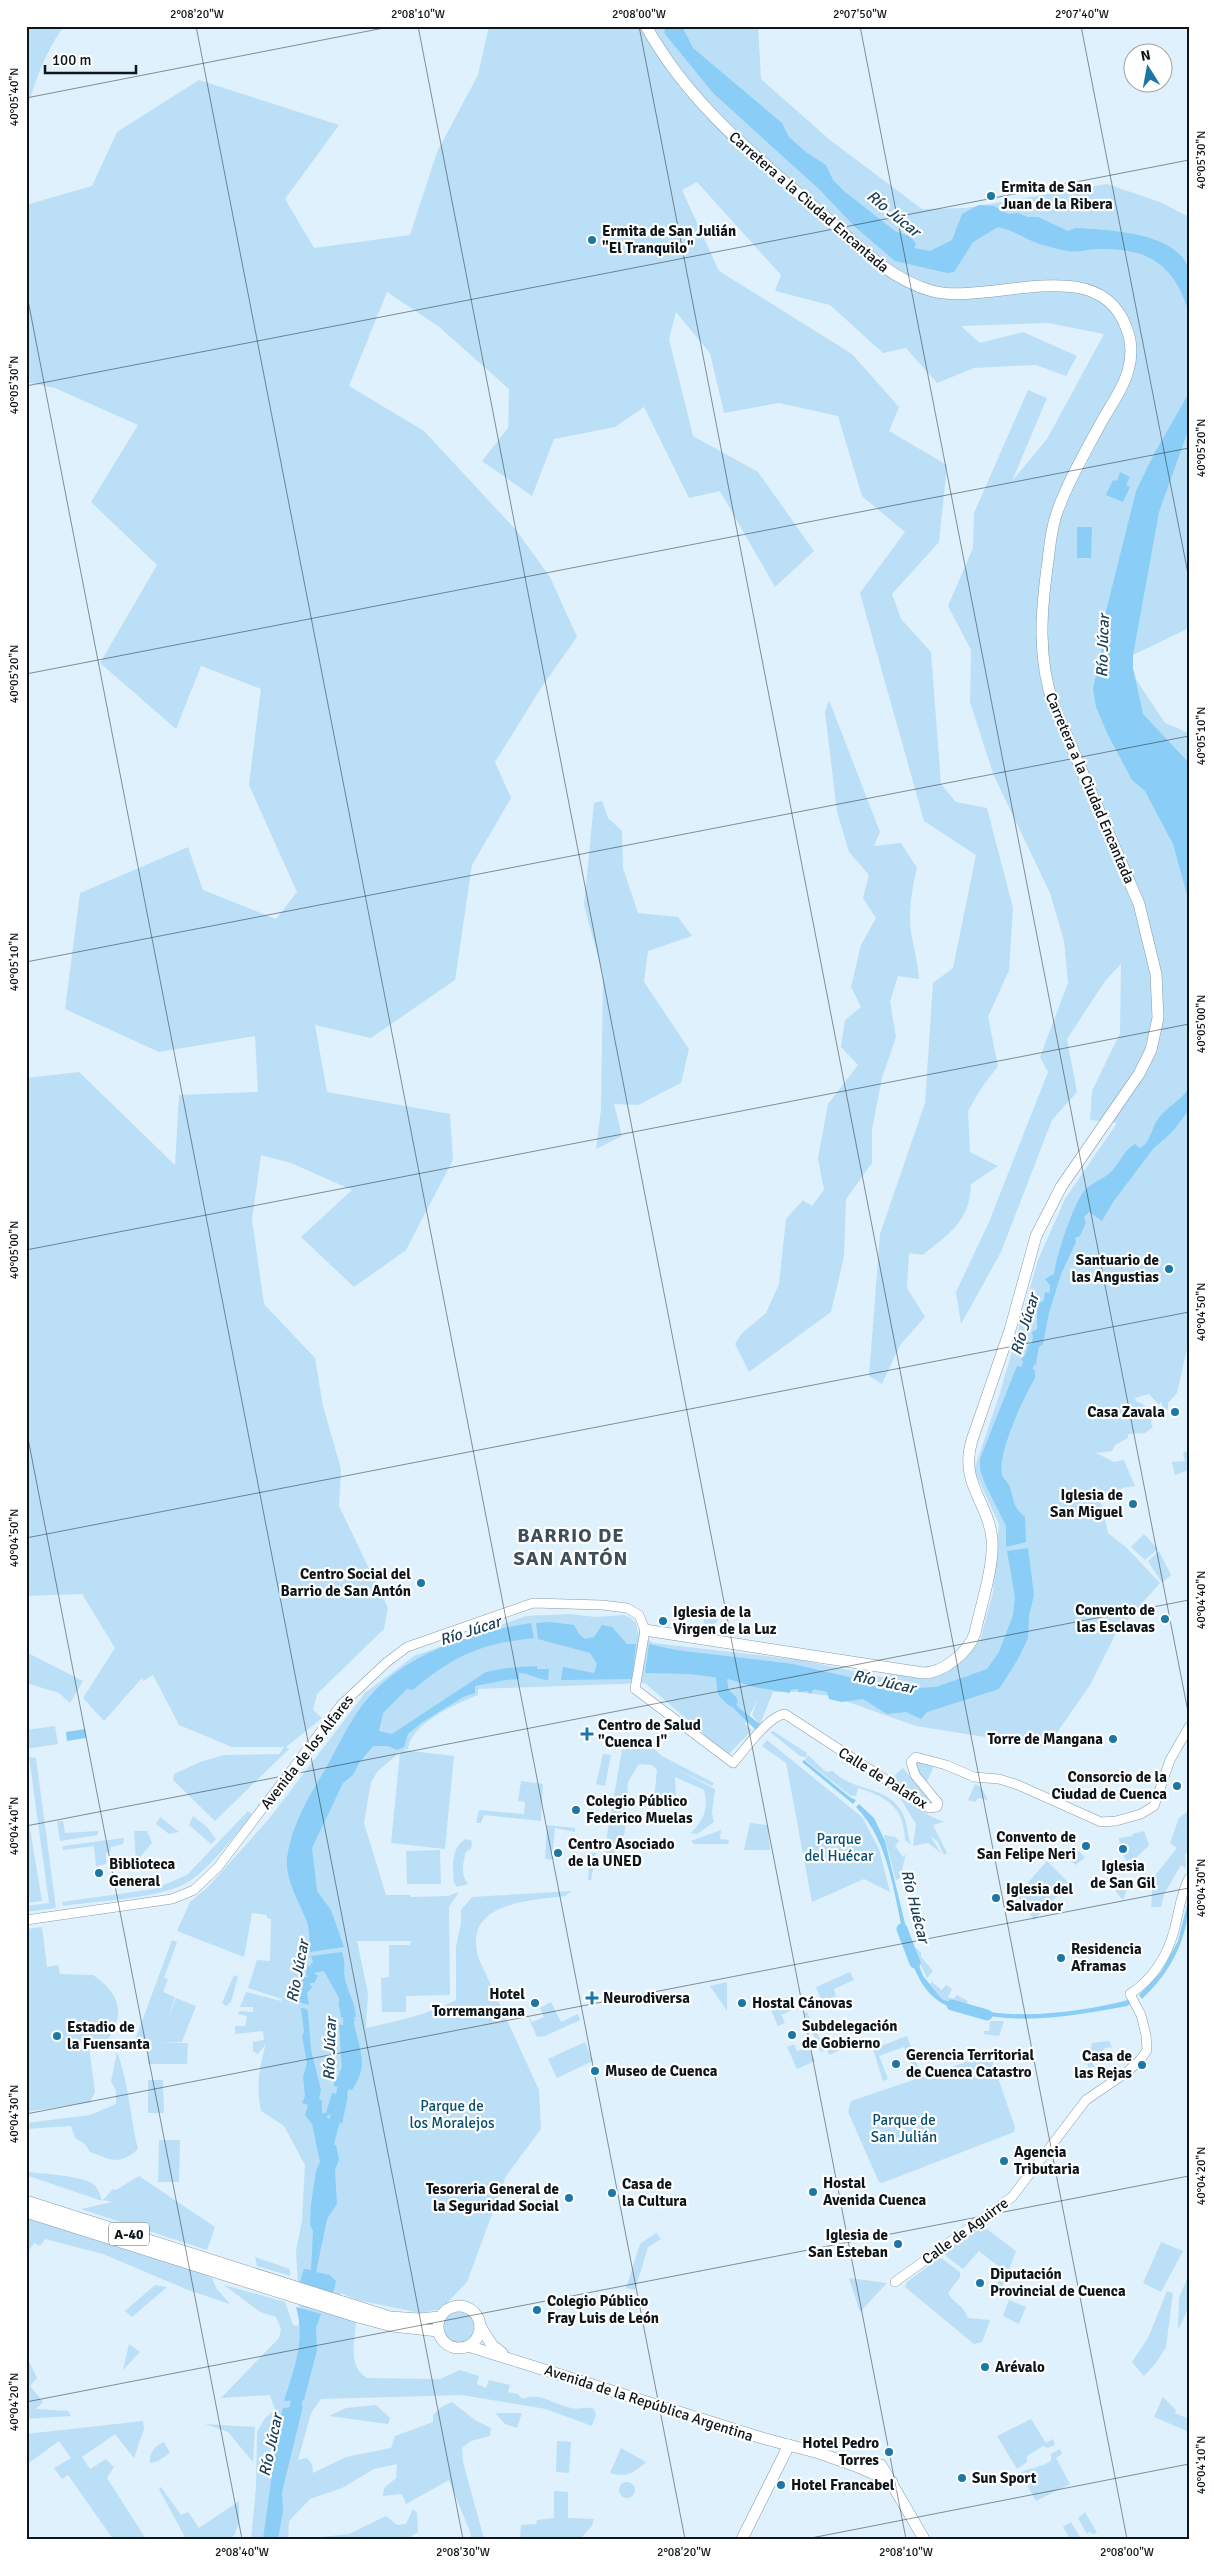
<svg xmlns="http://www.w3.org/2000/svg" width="1215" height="2565" font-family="Signika,sans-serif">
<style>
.green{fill:#bbdff7}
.water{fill:#8acdf6}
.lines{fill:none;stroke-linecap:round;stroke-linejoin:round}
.river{stroke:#8acdf6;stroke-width:11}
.minor-casing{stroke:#889ca9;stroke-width:10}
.major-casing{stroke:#889ca9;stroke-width:12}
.minor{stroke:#fff;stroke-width:9}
.major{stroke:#fff;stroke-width:11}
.ticks{fill:none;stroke:#0e161a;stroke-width:1;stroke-opacity:0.45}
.poi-dot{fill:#1b77a5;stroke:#fff;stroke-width:2}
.labels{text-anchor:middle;stroke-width:4.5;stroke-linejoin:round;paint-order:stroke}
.shield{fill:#fff;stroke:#565c5f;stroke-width:1}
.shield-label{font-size:14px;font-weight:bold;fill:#0e161a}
.poi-label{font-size:15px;font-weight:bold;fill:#0e161a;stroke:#fff;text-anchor:start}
.street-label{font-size:15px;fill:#0e161a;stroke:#fff}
.park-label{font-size:15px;fill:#064f70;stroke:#fff}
.water-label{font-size:16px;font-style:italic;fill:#1d4258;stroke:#fff}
.district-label{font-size:20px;font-weight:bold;letter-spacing:1px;fill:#3d4f5a;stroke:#fff}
.neatline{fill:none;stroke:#0e161a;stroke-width:2}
.ticks-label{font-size:12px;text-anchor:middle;fill:#0e161a}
</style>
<rect width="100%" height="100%" fill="#dff1fc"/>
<g class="green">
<path d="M26,26H64C45,52 36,80 26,110Z"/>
<path d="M489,26H758L761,79L830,140L922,209L966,208L1107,184L1160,202L1189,217V628L1133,655V669L1137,681L1165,723L1189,733L1188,1345L1177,1393L1168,1403V1410L1163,1409L1161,1401L1159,1405L1149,1394L1135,1398L1136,1401L1143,1404L1153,1415L1151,1423L1153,1427L1145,1433L1128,1434V1438L1115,1445L1112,1451L1096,1453L1114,1462L1124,1460L1135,1486L1122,1488L1116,1495L1104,1501L1103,1494L1094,1496V1500L1101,1503L1108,1533L1128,1549L1160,1583L1116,1633L1090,1685L1047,1747L916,1726L831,1696L798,1692H773L760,1724L752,1715L758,1699L745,1724L752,1730L728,1755L645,1683L478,1689V1695C456,1704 411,1723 408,1749L403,1750L454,1756L445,1849L391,1843L400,1752L378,1771L371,1782L364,1823L386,1895H410L411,1897L448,1896L459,1892L449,1907L450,1995L406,1996V2012H382L381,1978L389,1977V1945H410L411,1941H357L368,1993L366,2028C397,2021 428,2015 456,2000V1947L461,1923V1910L472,1897L572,1891L565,1896C537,1900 480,1901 476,1938C475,1944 477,1951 478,1957L539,2090L541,2129L506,2176L467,2282L441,2309L420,2313L357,2300L341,2293L336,2315L356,2321C355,2340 347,2367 367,2378L440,2379L460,2370L479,2376L477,2384L486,2388L489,2380L510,2385L508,2392L518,2394L522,2399C543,2392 551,2404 571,2408C579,2410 586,2406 594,2409L596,2415L592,2426L546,2409L461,2395L321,2399L311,2413L298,2460L307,2458L312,2464L313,2473L346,2457L391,2448L395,2436L433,2422V2415L441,2407L452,2402L475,2420L491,2428L490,2436L471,2441L462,2448L463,2462L484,2539H471L470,2532L449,2480L406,2504L402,2494L383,2496L384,2488L396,2478L397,2464L374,2469L342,2488L310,2499L289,2521L288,2539H251L256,2488L257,2432L265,2418L275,2410L270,2395L221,2398L279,2338L281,2329L276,2317L260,2312L224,2285L285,2302L293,2325L298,2326L300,2318L296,2250L302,2221L305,2165L284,2126L261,2111C256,2089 259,2066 266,2044L258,2054L253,2051V2042L264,2040L263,2031L235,2034V2026H245L247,2016L238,2014L240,2011L253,2012V2007H240L246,1992L281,2001L282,1999L248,1988L257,1960L270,1961L271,1919L267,1918V1915L252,1913L244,1957L177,1931L190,1902L207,1888L268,1820L365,1693L414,1656L526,1616L570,1614L596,1617L624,1615L631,1618L636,1623L638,1633L653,1643L801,1660L886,1678L888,1674L916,1677L937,1675L980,1641L993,1592L999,1524L974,1470L1000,1393L1038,1260L1065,1199L1117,1123L1090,1120L1092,1091L1120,1033L1121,964L1105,981L1067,1039L1077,1092L1052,1120L1001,1252L961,1324L956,1292L989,1222L1048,1072L1040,1057L1068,983L1064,941L1050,893L994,776L970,702L971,650L948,606L973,548L974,513L1028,390L1047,398L1012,481L1047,439L1104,334L1048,323L961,326L980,343L1023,332L1077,356L1066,376L1036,365L974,368L937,383L906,348L883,353L830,305L775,291L781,275L697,182L682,190L719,271L852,354L899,407L889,431L947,465L939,542L892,594L901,619L931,652L941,784L956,802L987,808L1013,908L1009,970L988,1017L998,1066L980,1090L968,1111L970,1152L998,1166L971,1184C970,1222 949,1233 923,1255L909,1253L907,1288L925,1317L900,1345L882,1384L869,1376L880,1234L925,1103L933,983L953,968L976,855L924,821L860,593L905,532L862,496L838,416L779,403L724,413L710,353L676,312L669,339L693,436L758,472L814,551L775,587L720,491L689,498L644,407L615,427L554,439L532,496L482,461L508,428L509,389L438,326L387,292L349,386L424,431L516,530L550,577L577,637L543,685L495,762L511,798L472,865L455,980L371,1038L315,1025L327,1092L450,1114L453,1160L406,1250L354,1287L301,1237L352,1190L291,1163L261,1155L252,1220L264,1304L315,1358L323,1406L341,1469L339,1506L388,1608L384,1629L317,1694L313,1710L322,1718L286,1747L289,1749L215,1821L173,1780L174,1774L200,1762L224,1755L279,1754L284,1747H232L179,1725L153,1675L143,1681L142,1678L104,1721L83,1698L115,1648L82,1594L26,1596V1078L79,1072L175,1165L179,1095L258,1092L255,1036L159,1052L65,1009L80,893L188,847L203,890L276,919L297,892L249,785L261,689L201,666L176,729L100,663L157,565L91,502L138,425L55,388L26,382V205L92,186L117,132L199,80L339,125L285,199L314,248L410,235L437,152L478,75Z"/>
<path d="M829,700L880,832L874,846L901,843L917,868C912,888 908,912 911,932C914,948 918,963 919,979L898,976L890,1002L896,1037L882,1078L872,1129V1163L846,1199L844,1257L831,1312L749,1372L735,1344L742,1333L766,1313L779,1284L786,1219L803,1200L812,1206L824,1190L818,1158L828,1104L858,1065L841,1047L845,1020L861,1007L851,987L861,945L876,918L863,898L869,875L849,852L837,812L825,712Z"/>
<path d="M602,801L608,818L622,831L623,868L638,913L678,917L692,936L648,951L644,982L689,1049L681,1083L638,1105L614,1104L622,1136L596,1149L601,1109L603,975L584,905L594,803Z"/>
<path d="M1189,1451V1470L1175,1475L1172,1462L1185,1461L1183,1452Z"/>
<path d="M1144,1534L1158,1549L1145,1560L1131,1547Z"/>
<path d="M1159,1551L1171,1575L1162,1583L1148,1561Z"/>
<path d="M687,1602L706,1617L718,1619L717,1622L703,1631L704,1620L686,1609Z"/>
<path d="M26,1652L83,1681L70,1703L59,1693L26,1683Z"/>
<path d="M55,1726L58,1744L26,1749V1730Z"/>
<path d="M773,1731L807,1753L806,1757L800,1756L770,1732Z"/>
<path d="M624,1739L644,1746L637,1741L648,1743L662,1756L714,1783L712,1786L674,1768L715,1789L712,1813L714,1822L697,1834L691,1833C704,1820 709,1808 704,1790L675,1777L676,1800H654L657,1770L652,1765L639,1764L628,1782L627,1803L624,1813L628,1823L626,1824C624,1833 625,1843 614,1845L615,1853L608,1854L607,1863H606L607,1835Z"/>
<path d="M767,1740L862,1817L879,1849L890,1892L864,1879L812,1902L786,1763L762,1746Z"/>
<path d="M603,1754L611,1755L605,1786L596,1784Z"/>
<path d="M808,1755L826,1772L833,1771C852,1792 887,1785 902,1812C908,1823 907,1836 911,1844L905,1840C904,1808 888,1797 858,1788L856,1796H851L805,1760Z"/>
<path d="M29,1757L36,1758L56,1908L26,1912V1906L49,1903Z"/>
<path d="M917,1761L934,1766L926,1784L914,1770Z"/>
<path d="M903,1768L933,1803L892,1778Z"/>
<path d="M521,1781L543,1784L541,1821L484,1815L481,1823H476L479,1810L524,1814L525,1802L518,1801Z"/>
<path d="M975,1784L981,1787L988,1800L978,1798L975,1802L968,1800Z"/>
<path d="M897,1793L930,1816L944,1822L933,1825L947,1853L944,1855L938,1842L930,1836L941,1853L928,1843L913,1846L916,1824Z"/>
<path d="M26,1805L42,1901L26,1903Z"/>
<path d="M1189,1810V1849L1185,1855L1186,1868L1181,1865L1164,1894L1161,1907H1151L1153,1878L1177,1848L1170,1843L1179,1818Z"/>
<path d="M248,1811L253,1815C233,1836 205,1877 178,1887C147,1899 97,1901 63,1906L62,1902L154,1889L187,1875Z"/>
<path d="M193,1816L207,1827L216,1839L211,1844L189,1825Z"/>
<path d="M160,1817L179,1832L169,1834L156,1824Z"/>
<path d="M57,1821H63L65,1833L98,1831V1835L60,1841Z"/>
<path d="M750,1823L768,1825L770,1850H744Z"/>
<path d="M547,1825L575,1828V1832L555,1828L552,1860L545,1859Z"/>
<path d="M721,1830L720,1839L729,1840L728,1844H694L691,1841Z"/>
<path d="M134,1831H147L152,1843L136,1862Z"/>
<path d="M1144,1831L1149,1845L1136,1858L1126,1861L1122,1852L1125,1851V1845L1120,1846L1119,1838L1133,1836L1132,1834Z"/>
<path d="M884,1835L895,1837L899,1841L895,1846L903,1857L906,1854L900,1878L896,1880Z"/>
<path d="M124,1838L123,1844L111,1847L110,1852L106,1853V1864L96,1866L94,1846L63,1850V1846Z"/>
<path d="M466,1839L472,1841L471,1849L466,1852C463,1863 460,1874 468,1884L457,1887L454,1883C453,1867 450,1848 466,1839Z"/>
<path d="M440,1850L441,1884H407L406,1851Z"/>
<path d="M1079,1851L1085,1858L1075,1865L1070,1860L1065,1862L1059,1856L1064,1852L1070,1858Z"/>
<path d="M586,1853H596L591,1880H588L589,1865L583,1864Z"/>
<path d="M1047,1861L1071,1885L1055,1898L1034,1920L1017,1895Z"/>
<path d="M1117,1878L1130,1882L1123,1900L1116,1892Z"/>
<path d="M42,1927L47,1967L58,1965L60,1974L93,1975C124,1996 126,2020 101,2048L89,2047L95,2092L90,2102L26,2112V1929Z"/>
<path d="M172,1940L177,1942L164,1978L168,1979L163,1992L175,1997L168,2018L176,1998L196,2006L182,2042L159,2043H188L187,2064H148V2043H134Z"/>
<path d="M916,1948L921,1953V1957L933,1971L927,1978L913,1949Z"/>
<path d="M850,1972L854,1980L834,1989L836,1996L822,2002L816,1987Z"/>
<path d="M234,1975L238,1977L231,2002L226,2006L222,2003Z"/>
<path d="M933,1980V1983L942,1990L946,1985L952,1989L948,1997L953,1999L957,1995L968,2001L965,2006L942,1999L930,1984Z"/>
<path d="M727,1982V2011L710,1986Z"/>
<path d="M787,1997L792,2010L781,2015L785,2023L778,2026L769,2005Z"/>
<path d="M551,2002L561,2022L578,2014L580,2020L545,2036L537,2037L527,2014L532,2022L544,2017L540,2008Z"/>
<path d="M807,2012L825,2050L821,2052L804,2013Z"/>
<path d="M990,2021H1004L999,2036L984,2034V2031H989Z"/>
<path d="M907,2036L918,2067L913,2069L904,2047L879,2056L888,2079L883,2081L873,2049Z"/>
<path d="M854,2037L857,2042L829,2055L827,2050Z"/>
<path d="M1109,2041L1112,2047L1105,2048L1101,2053V2058L1092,2062L1095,2067H1090L1089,2070L1085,2056L1089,2055L1092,2043Z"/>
<path d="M585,2042L593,2061L557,2078L548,2059Z"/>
<path d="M794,2044L797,2051L808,2047L815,2061L797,2069L787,2047Z"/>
<path d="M117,2052C129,2083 130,2117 138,2149C119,2166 112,2160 90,2152L85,2144L75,2138L71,2126L26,2129V2123L90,2115L116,2104V2091L111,2081Z"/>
<path d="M987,2055H990L1015,2127L1014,2132L882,2183L879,2182L848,2112L851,2101Z"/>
<path d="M148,2080H163L164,2113H148Z"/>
<path d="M159,2140H180L179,2182H158Z"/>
<path d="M26,2172C40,2173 82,2176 93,2184C98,2188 100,2194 102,2201L26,2175Z"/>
<path d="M139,2176L215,2227L207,2250L81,2209L112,2202L103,2200L113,2189L116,2190Z"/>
<path d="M26,2218L198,2272L212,2278L216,2288L230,2304L188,2290L103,2254L45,2239L40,2246L34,2243L29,2250L26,2248Z"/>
<path d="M980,2224L1016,2251L1001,2290L995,2286L1006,2272L979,2251L963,2269L946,2256L945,2252Z"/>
<path d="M656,2233L661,2239L648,2247L635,2290L626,2288L640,2244Z"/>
<path d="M1161,2242L1183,2251L1161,2292L1143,2283Z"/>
<path d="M255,2257L290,2269V2276L257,2266Z"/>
<path d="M940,2257L960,2272V2277L948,2293C954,2304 963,2304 968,2318L990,2320L982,2342L974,2344L905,2287L907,2282Z"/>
<path d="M1189,2274V2307L1178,2330L1179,2298Z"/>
<path d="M849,2278L887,2283L860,2312Z"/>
<path d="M155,2285L167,2287L132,2317L125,2311Z"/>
<path d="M1167,2291L1173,2293L1166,2347L1156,2363L1144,2376L1132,2362L1148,2338Z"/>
<path d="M1009,2300L1026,2307L1019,2324L1003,2316Z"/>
<circle cx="459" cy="2327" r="15"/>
<path d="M129,2344L140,2352L123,2370Z"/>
<path d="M26,2355L37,2378L30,2386L43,2402L36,2409L68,2411L71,2416L26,2419Z"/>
<path d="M1163,2397L1176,2410L1175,2413L1189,2419V2432L1154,2417Z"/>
<path d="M376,2405L390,2418L388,2424L329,2416L346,2408Z"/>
<path d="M495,2413H522L517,2428L505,2424Z"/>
<path d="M1031,2419L1046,2443L1053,2439L1055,2445L1048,2448L1043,2446L1027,2456V2462L1017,2469L997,2436Z"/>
<path d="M143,2421L144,2429L134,2458L115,2434L82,2457L90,2469L106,2459L114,2467L107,2478L146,2539H113L68,2475L62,2479L54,2468L71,2458L59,2441L26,2465V2434Z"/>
<path d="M205,2424L255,2427L253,2462L228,2432Z"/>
<path d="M557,2441L571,2442L569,2473L556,2472Z"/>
<path d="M164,2442L170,2453L158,2461L150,2463C149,2452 155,2446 164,2442Z"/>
<path d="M621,2448L646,2462C633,2473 627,2478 610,2473Z"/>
<path d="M1060,2449L1062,2454L1056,2458L1070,2484L1036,2501L1020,2473C1031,2467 1040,2468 1051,2461V2454Z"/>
<circle cx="627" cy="2490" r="8"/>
<path d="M161,2487L181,2515L188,2512L199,2528L239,2501V2522L234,2536L227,2539H186L159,2489Z"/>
<path d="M554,2491L568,2492V2518L594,2519L592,2526L580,2539H520L521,2525L536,2524L537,2520L554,2518Z"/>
<path d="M413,2509L417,2513L418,2532L407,2539H305L349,2534L386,2516L397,2525L406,2524Z"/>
<path d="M1085,2512L1097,2533L1092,2534L1090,2531L1087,2534L1078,2518Z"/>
<path d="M1071,2522L1081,2539H1070L1063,2527Z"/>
</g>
<g class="water">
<path d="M664,26H682L693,48L782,123L789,137L807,153L826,165L833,180L845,192L895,231L911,237L916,244L914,248L930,251L952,240L962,214L979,205L994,206L1008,214L1018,213L1027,217H1038L1068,231L1076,228C1109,230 1178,232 1189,270C1192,282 1189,301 1189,313C1174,264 1149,248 1098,249C1088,249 1077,253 1067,251C1056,248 1044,246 1034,242C1021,236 1012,230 998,227L973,242L954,272L947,273L895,261L855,227L820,190L713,93L665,34Z"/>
<path d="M1189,393V428L1159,512L1133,655V669L1143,714L1189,763V902L1173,844L1145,791L1132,780L1107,733L1096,707L1093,689L1103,642L1106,611L1136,491L1154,454Z"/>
<path d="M1120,472L1130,477L1126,485L1130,487L1123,502L1106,495L1113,480L1117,481Z"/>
<path d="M1077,527H1092L1091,558H1077Z"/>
<path d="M1189,1088V1110L1172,1132L1153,1149L1113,1202L1102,1221L1089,1212L1084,1217L1086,1222L1080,1236L1075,1238L1076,1242L1061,1274L1049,1313L1043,1344L1038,1348L1036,1365L1021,1360C1029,1351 1035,1344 1032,1332L1037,1329V1303L1044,1301L1045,1292L1050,1293V1285L1045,1279L1054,1274C1056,1257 1073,1205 1084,1191C1092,1182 1105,1179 1113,1170C1121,1161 1124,1150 1135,1144L1140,1148C1151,1142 1151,1129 1158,1119C1166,1107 1181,1101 1189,1088Z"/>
<path d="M1017,1366L1035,1370V1378C1024,1397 997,1453 1002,1475C1003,1479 1009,1483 1010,1487C1014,1501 1013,1507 1025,1517L1026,1542L1006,1547V1526L985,1484L980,1469V1459Z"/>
<path d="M1028,1548L1034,1595L1029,1616L1028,1638L1018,1659L999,1689L927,1712L921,1719L906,1712L887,1714L863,1699L842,1702L829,1699L827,1692L814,1689L810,1694L808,1691L798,1692V1689L790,1690V1693L754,1687L728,1679L690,1674L645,1673L649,1644L676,1650L793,1664L879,1684L917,1688L936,1687L987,1669L999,1652L1013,1615L1015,1597L1007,1551Z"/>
<path d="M550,1622L574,1625L579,1634L585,1639L594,1637L602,1625L612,1627L627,1644H636L632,1679L561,1680L563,1667L594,1673L597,1664L590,1653L538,1639L536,1623Z"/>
<path d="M531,1623L534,1638C480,1644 455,1655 413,1690L407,1689L383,1713L379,1731L392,1734L486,1672L506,1668L537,1666V1669H549L548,1680C536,1679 530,1673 519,1673V1679L506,1680L475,1686V1693L463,1697L421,1723L408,1734L404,1747L397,1750L388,1746H373L359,1763L353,1775L343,1783L312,1848L317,1891L331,1910L344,1947L310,1952C309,1942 310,1928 306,1919C298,1900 285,1879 287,1858C291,1826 309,1796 326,1768C339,1745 351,1717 369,1697C408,1652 474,1632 531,1623Z"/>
<path d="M725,1690L739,1708L760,1724L756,1730C744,1718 729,1707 722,1691Z"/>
<path d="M85,1729L86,1738L67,1741L66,1732Z"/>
<path d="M804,1760L851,1798L856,1800L853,1804L802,1762Z"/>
<path d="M859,1804L874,1818L885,1841L909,1940L905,1942C894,1896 890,1842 856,1807Z"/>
<path d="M1189,1897C1189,1937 1171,1972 1142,1999L1139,1995L1161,1972L1178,1941Z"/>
<path d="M912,1947L923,1976L942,1999L966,2008V2012C929,2004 920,1984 907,1950Z"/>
<path d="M342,1952C346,1962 343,1969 345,1979C348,1992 355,2003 356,2017H341L339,1998L324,1971L314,1973L318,1976L314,1983H310V1986H313L307,1993L309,2005L299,2002L298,1992L303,1990L300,1989L301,1983H305L301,1981L303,1976L308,1978L306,1974L308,1965L312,1968L310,1965L313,1962L311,1956Z"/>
<path d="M1128,2000L1130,2004L1127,2006C1079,2015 1020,2026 972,2012L974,2009C1021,2020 1082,2012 1128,2000Z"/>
<path d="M301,2008L307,2009L308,2012L311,2050L321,2090L319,2099L322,2101V2113H326L332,2093L348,2096L342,2124L330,2114L326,2117L334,2121L326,2143L336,2145L339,2159L335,2170L337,2204L327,2219L316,2272L330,2275L336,2281L333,2293L300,2282L304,2269L311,2270L313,2231L310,2225L311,2204L316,2171L320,2162L312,2124L305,2115L308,2105L302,2103L305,2096L303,2077L307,2063L302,2036L304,2032Z"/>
<path d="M354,2024C360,2051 369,2066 352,2090L334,2086V2082L342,2071L339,2025Z"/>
<path d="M296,2307L321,2314L316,2327L317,2350L304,2400L284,2401C294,2369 306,2340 296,2307Z"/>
<path d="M303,2406L282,2492L283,2511L278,2539H263L280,2417L283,2408Z"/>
</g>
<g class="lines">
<g class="river">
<path d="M1022,1384L1033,1349"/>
<path d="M720,1663L723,1692L732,1701"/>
<path d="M902,1929L915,1963"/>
<path d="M344,2004L349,2020L347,2040"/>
<path d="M952,2005L987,2015"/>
<path d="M326,2157C330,2128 343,2102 345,2073"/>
<path d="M292,2422L300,2386"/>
</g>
<defs>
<g id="minor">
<path d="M26,1920L172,1899L194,1890L218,1867L341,1705L387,1662L407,1647L533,1603L602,1605L627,1608L639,1615L645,1630L635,1689L733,1763C744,1751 769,1715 785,1714L929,1808L937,1807L938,1803L915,1775L911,1762L916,1757L946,1765L974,1777L999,1779L1018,1785L1101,1822L1116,1821L1141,1814L1154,1806L1170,1760L1189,1727"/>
<path d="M895,2282L1012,2197L1086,2100L1127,2072L1141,2059L1147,2050L1146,2035L1141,2015L1130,1994C1153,1979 1167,1956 1174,1931C1179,1913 1180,1895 1189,1878"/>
</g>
<g id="major">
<path d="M645,1630L923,1673C943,1673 969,1652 975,1633C981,1605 994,1567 992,1539C988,1501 959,1483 972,1440L1010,1330L1036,1236L1061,1187L1139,1074L1151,1050L1158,1018L1156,974L1139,904L1054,706C1037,659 1041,610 1048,561C1050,543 1052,524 1059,507C1070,477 1087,449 1102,421C1111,405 1123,389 1128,371C1132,357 1132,341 1126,327C1098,251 990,306 932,291C888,279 854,242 821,213C755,156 689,104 646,26"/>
<path d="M26,2201L390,2317L419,2319L440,2317"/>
<path d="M26,2212L358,2317L392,2326L438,2331"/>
<circle cx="459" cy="2327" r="21"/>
<path d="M480,2326L492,2345L502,2353"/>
<path d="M468,2346L762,2438L819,2453L856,2466L892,2482"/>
<path d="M856,2466L869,2462L881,2465L924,2539"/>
<path d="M742,2539L789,2445"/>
</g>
</defs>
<use href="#minor" class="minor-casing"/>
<use href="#major" class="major-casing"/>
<use href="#minor" class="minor"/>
<use href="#major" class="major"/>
</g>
<path class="ticks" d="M196,26L685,2539M418,26L906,2539M639,26L1127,2539M860,26L1189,1717M1081,26L1189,579M26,98L394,26M26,290L463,2539M26,386L1189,160M26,674L1189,448M26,962L1189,736M26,1250L1189,1024M26,1428L242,2539M26,1538L1189,1312M26,1826L1189,1600M26,2114L1189,1888M26,2402L1189,2176M806,2539L1189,2464"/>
<g class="poi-dot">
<circle cx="991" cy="196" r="5"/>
<circle cx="592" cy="240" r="5"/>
<circle cx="1169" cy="1269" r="5"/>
<circle cx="1175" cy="1412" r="5"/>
<circle cx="1133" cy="1504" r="5"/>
<circle cx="421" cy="1583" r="5"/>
<circle cx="1165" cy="1619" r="5"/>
<circle cx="663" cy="1621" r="5"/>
<path d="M584.5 1726.5h5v5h5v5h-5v5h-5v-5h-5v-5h5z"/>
<circle cx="1113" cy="1739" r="5"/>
<circle cx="1177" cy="1786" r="5"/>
<circle cx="576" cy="1810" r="5"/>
<circle cx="1086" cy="1846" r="5"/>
<circle cx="1123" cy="1849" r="5"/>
<circle cx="558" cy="1853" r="5"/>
<circle cx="99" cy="1873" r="5"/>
<circle cx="996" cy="1898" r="5"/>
<circle cx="1061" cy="1958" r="5"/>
<path d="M589.5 1990.5h5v5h5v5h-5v5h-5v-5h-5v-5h5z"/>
<circle cx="535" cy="2003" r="5"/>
<circle cx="742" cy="2003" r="5"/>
<circle cx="792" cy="2035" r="5"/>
<circle cx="57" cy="2036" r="5"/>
<circle cx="896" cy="2064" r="5"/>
<circle cx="1142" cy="2065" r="5"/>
<circle cx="595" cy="2071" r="5"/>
<circle cx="1004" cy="2161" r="5"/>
<circle cx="813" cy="2192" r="5"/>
<circle cx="612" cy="2193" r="5"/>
<circle cx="569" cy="2198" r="5"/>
<circle cx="898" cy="2244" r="5"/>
<circle cx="980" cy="2283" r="5"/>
<circle cx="537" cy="2310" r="5"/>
<circle cx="985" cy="2367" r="5"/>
<circle cx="889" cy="2452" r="5"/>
<circle cx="962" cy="2478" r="5"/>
<circle cx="781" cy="2485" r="5"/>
</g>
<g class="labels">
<rect class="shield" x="109" y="2222.5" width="40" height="23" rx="4"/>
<g class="shield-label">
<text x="129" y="2239">A-40</text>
</g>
<g class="poi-label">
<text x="1001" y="192">Ermita de San<tspan x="1001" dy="17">Juan de la Ribera</tspan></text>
<text x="602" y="236">Ermita de San Julián<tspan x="602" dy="17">"El Tranquilo"</tspan></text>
<text x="1159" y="1265" text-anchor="end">Santuario de<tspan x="1159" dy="17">las Angustias</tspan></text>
<text x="1165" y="1417" text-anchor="end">Casa Zavala</text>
<text x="1123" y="1500" text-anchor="end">Iglesia de<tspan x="1123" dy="17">San Miguel</tspan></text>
<text x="411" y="1579" text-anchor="end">Centro Social del<tspan x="411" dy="17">Barrio de San Antón</tspan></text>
<text x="1155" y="1615" text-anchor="end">Convento de<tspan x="1155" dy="17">las Esclavas</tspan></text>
<text x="673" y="1617">Iglesia de la<tspan x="673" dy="17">Virgen de la Luz</tspan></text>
<text x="598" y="1730">Centro de Salud<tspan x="598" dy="17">"Cuenca I"</tspan></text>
<text x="1103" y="1744" text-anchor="end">Torre de Mangana</text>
<text x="1167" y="1782" text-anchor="end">Consorcio de la<tspan x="1167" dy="17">Ciudad de Cuenca</tspan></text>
<text x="586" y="1806">Colegio Público<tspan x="586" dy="17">Federico Muelas</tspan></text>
<text x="1076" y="1842" text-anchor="end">Convento de<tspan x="1076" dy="17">San Felipe Neri</tspan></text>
<text x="568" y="1849">Centro Asociado<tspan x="568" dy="17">de la UNED</tspan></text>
<text x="109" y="1869">Biblioteca<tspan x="109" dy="17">General</tspan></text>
<text x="1123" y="1871" text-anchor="middle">Iglesia<tspan x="1123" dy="17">de San Gil</tspan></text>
<text x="1006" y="1894">Iglesia del<tspan x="1006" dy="17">Salvador</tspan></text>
<text x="1071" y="1954">Residencia<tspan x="1071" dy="17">Aframas</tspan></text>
<text x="525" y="1999" text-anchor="end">Hotel<tspan x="525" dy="17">Torremangana</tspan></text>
<text x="603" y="2003">Neurodiversa</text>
<text x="752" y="2008">Hostal Cánovas</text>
<text x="802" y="2031">Subdelegación<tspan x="802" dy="17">de Gobierno</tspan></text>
<text x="67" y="2032">Estadio de<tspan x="67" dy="17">la Fuensanta</tspan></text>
<text x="906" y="2060">Gerencia Territorial<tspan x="906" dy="17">de Cuenca Catastro</tspan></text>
<text x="1132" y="2061" text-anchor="end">Casa de<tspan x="1132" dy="17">las Rejas</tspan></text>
<text x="605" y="2076">Museo de Cuenca</text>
<text x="1014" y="2157">Agencia<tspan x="1014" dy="17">Tributaria</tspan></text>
<text x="823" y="2188">Hostal<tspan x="823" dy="17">Avenida Cuenca</tspan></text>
<text x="622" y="2189">Casa de<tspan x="622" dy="17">la Cultura</tspan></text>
<text x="559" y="2194" text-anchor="end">Tesoreria General de<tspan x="559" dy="17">la Seguridad Social</tspan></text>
<text x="888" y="2240" text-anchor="end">Iglesia de<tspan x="888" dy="17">San Esteban</tspan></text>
<text x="990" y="2279">Diputación<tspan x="990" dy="17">Provincial de Cuenca</tspan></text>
<text x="547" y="2306">Colegio Público<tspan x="547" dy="17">Fray Luis de León</tspan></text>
<text x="995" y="2372">Arévalo</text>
<text x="879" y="2448" text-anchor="end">Hotel Pedro<tspan x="879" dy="17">Torres</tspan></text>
<text x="972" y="2483">Sun Sport</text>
<text x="791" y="2490">Hotel Francabel</text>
</g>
<g class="street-label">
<text transform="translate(809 202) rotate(41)" y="5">Carretera a la Ciudad Encantada</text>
<text transform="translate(1090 788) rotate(67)" y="5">Carretera a la Ciudad Encantada</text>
<text transform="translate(307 1752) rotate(-52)" y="5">Avenida de los Alfares</text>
<text transform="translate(883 1778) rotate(32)" y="5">Calle de Palafox</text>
<text transform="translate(965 2231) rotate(-36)" y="5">Calle de Aguirre</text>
<text transform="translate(649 2403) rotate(18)" y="5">Avenida de la República Argentina</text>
</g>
<g class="park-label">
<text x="839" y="1844">Parque<tspan x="839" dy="17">del Huécar</tspan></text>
<text x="452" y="2111">Parque de<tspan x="452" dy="17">los Moralejos</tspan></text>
<text x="904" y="2125">Parque de<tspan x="904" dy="17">San Julián</tspan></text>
</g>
<g class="water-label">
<text transform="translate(894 213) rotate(39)" y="6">Río Júcar</text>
<text transform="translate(1102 646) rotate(-88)" y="6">Río Júcar</text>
<text transform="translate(1024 1324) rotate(-73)" y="6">Río Júcar</text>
<text transform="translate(470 1630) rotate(-18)" y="6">Río Júcar</text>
<text transform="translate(884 1681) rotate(12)" y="6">Río Júcar</text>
<text transform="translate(916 1906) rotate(76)" y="6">Río Huécar</text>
<text transform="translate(297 1971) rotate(-79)" y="6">Rio Júcar</text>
<text transform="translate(329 2049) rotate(-88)" y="6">Río Júcar</text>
<text transform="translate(270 2445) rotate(-78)" y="6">Río Júcar</text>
</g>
<g class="district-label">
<text x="571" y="1542">BARRIO DE<tspan x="571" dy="23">SAN ANTÓN</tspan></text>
</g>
</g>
<rect width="1215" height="2565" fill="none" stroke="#ffffff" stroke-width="55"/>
<g transform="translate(1148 68) rotate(349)"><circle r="24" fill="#ffffff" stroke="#9fa2a3"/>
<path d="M0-4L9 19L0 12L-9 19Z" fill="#1b77a5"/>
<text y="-8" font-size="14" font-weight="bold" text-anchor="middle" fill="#0e161a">N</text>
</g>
<path d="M45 65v8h91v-8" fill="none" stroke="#0e161a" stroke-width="2.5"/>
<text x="52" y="65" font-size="15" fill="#0e161a" stroke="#ffffff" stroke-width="4" paint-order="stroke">100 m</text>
<rect x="28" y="28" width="1160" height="2510" class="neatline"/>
<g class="ticks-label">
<text x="197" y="18">2°08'20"W</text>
<text x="418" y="18">2°08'10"W</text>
<text x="639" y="18">2°08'00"W</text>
<text x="860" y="18">2°07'50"W</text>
<text x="1082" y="18">2°07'40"W</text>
<text transform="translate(14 97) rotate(-90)" y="4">40°05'40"N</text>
<text transform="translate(1201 160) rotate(-90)" y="4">40°05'30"N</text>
<text transform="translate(14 385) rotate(-90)" y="4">40°05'30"N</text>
<text transform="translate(1201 448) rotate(-90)" y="4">40°05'20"N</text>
<text transform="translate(14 674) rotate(-90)" y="4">40°05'20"N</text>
<text transform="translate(1201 736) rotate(-90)" y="4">40°05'10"N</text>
<text transform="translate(14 962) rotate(-90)" y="4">40°05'10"N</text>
<text transform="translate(1201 1024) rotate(-90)" y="4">40°05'00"N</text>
<text transform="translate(14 1250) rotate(-90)" y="4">40°05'00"N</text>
<text transform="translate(1201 1312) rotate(-90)" y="4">40°04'50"N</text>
<text transform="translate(14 1538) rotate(-90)" y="4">40°04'50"N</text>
<text transform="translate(1201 1600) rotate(-90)" y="4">40°04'40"N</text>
<text transform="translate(14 1826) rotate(-90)" y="4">40°04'40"N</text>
<text transform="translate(1201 1888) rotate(-90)" y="4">40°04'30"N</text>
<text transform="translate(14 2114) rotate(-90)" y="4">40°04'30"N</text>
<text transform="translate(1201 2176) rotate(-90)" y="4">40°04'20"N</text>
<text transform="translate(14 2402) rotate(-90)" y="4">40°04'20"N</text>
<text transform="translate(1201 2465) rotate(-90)" y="4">40°04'10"N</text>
<text x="242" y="2556">2°08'40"W</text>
<text x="463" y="2556">2°08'30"W</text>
<text x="684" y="2556">2°08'20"W</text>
<text x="906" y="2556">2°08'10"W</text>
<text x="1127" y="2556">2°08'00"W</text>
</g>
</svg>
